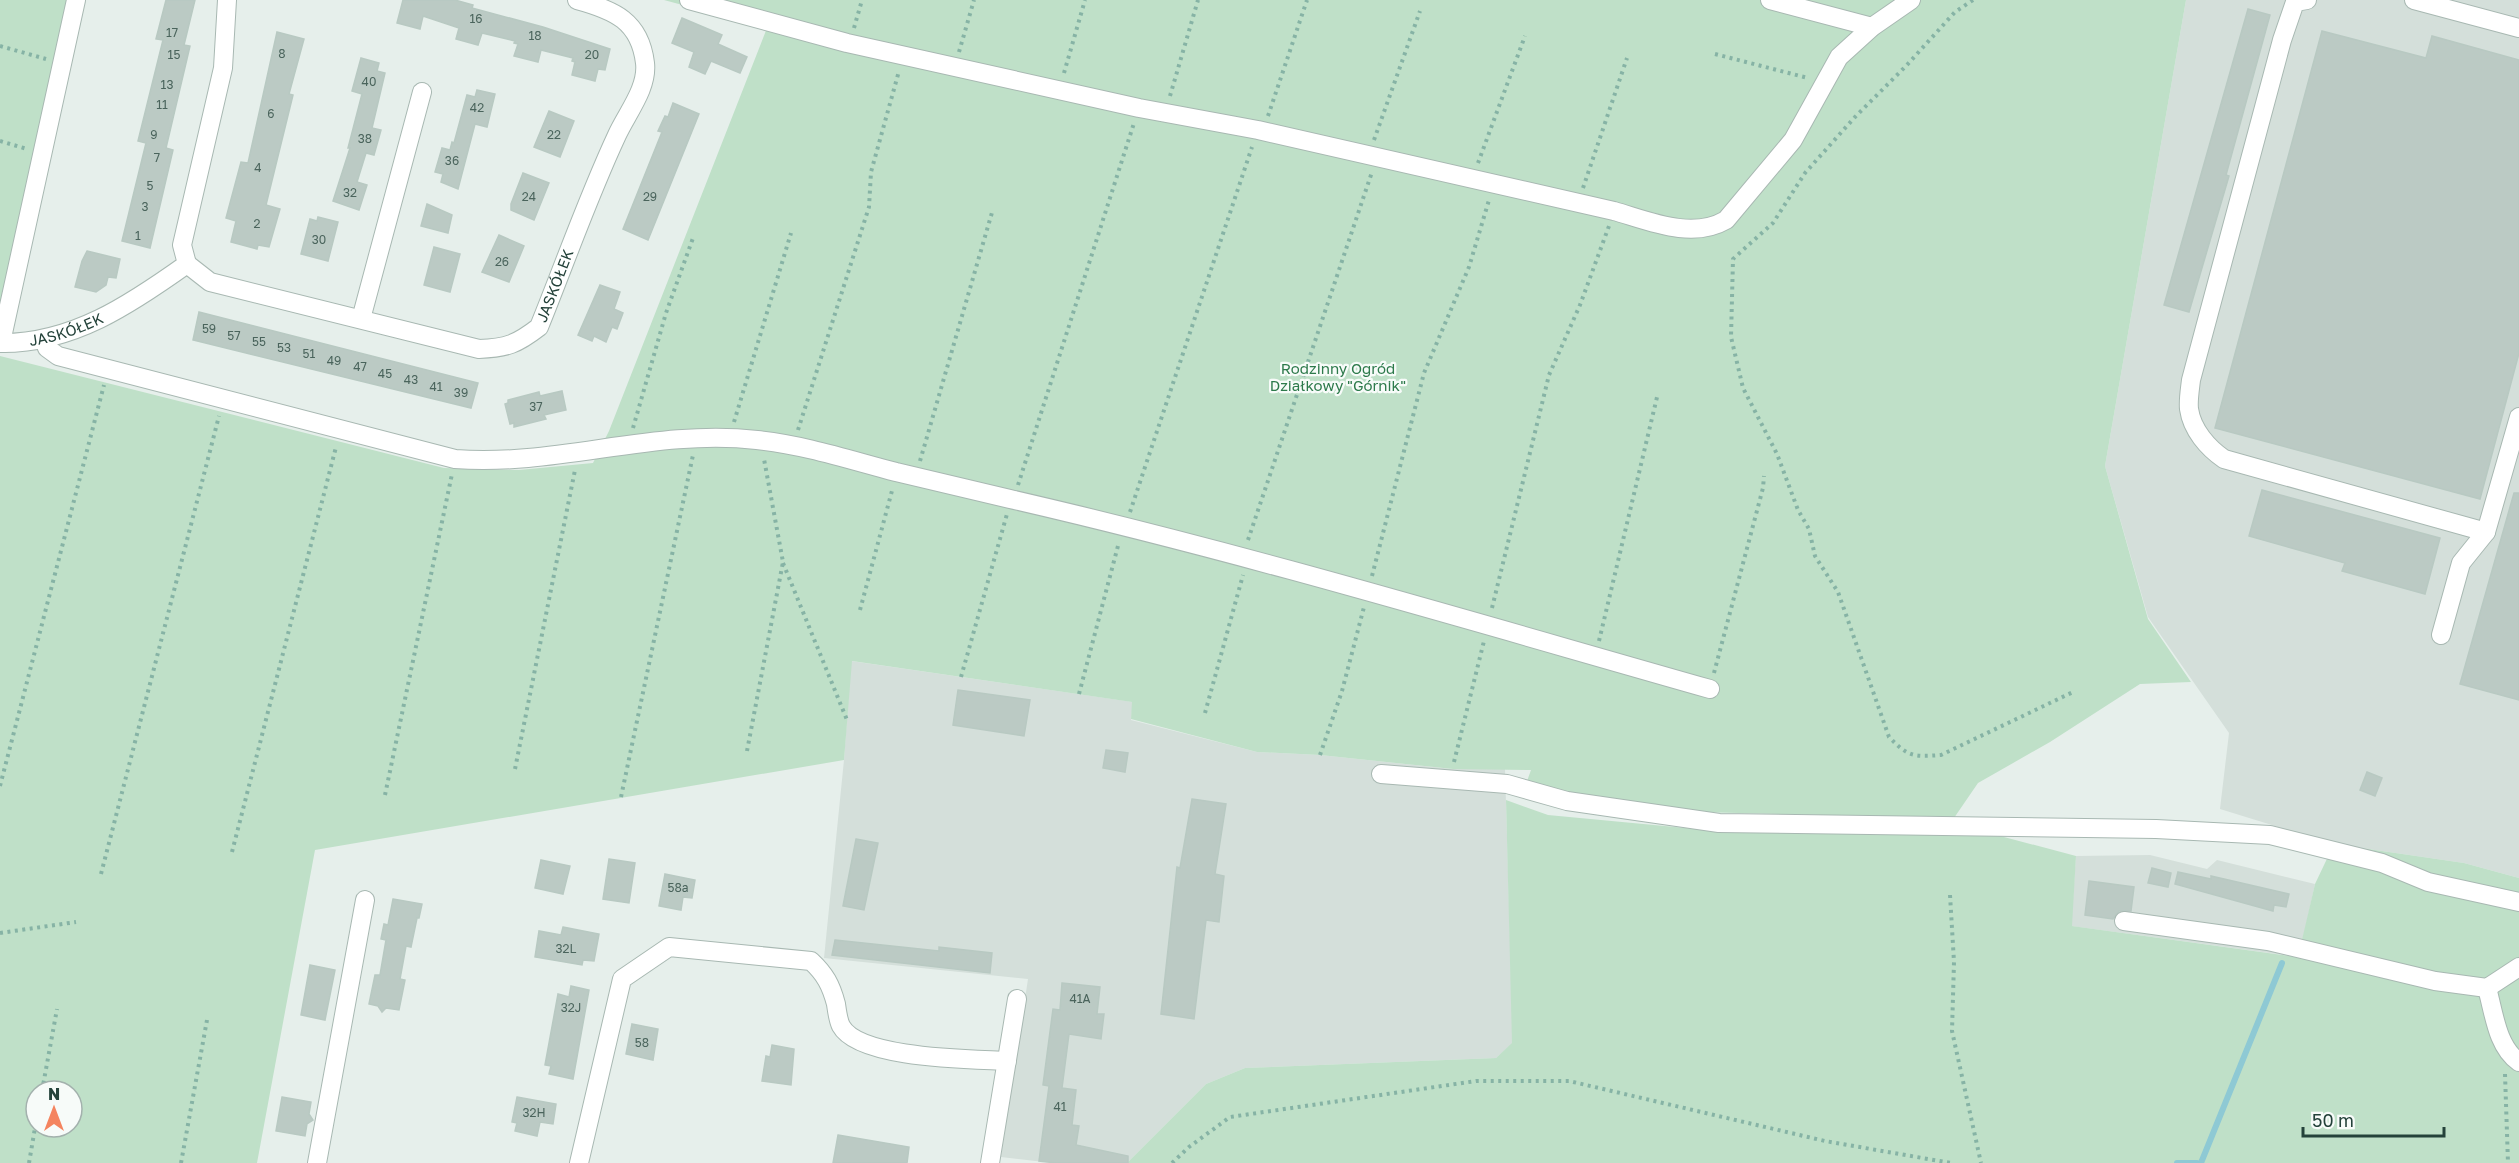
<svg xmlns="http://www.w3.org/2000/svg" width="2519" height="1163" font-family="'Golos Text',sans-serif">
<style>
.built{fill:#d4dfda}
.green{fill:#bfe0c8;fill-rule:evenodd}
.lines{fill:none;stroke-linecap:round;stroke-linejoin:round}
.stream{stroke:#8ec9d4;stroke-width:6}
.building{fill:#bbcac4;stroke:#b8c9c2;stroke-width:1.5}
.minor-casing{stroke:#a8b8b2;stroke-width:20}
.path{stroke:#86b3a5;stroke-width:4;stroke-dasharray:3 4.5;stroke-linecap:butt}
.minor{stroke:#fff;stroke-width:18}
.labels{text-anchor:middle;stroke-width:4.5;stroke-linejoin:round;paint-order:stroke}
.number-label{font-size:12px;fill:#4a645c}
.street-label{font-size:15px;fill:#24423a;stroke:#f7fbf9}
.park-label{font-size:15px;fill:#2d7a4b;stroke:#f7fbf9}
</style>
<rect width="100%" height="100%" fill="#e6efeb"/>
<g class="built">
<path d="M2186,0H2519V878L2464,863L2334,844L2220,809L2229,733L2148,617L2105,466Z"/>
<path d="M851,661L1133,702L1131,720L1257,752L1320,755L1453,769H1505L1513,1043L1496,1058L1245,1068L1206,1084L1127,1163H1053L1001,1157L1028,979L824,958L844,760Z"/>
<path d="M2150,855L2207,869L2217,860L2315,884L2299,957L2071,926L2076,856Z"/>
</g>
<g class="green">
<path d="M0,0H83L0,329Z"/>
<path d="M664,0H2186L2105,466L2148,619L2191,682L2140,684L2050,742L1978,783L1954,818L1697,812L1584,798L1526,784L1531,770L1453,769L1320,755L1257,752L1131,719L1132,702L852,661L844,760L315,850L257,1163H0V356L444,468L519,470L593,463L609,431L767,28ZM36,1091H72V1127H36Z"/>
<path d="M1506,800L1548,815L1728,832L1989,833L2076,856L2072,926L2298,957L2315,884L2334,844L2464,863L2519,878V1163H1127L1206,1084L1245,1068L1496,1058L1512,1043Z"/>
</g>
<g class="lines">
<g class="stream">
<path d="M2177,1163H2197"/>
<path d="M2201,1163L2282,963"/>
</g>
</g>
<g class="building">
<path d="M166,0H195L184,45L190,46L166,148L173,150L150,248L122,241L146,143L138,141L163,40L156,39Z"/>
<path d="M403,0H455L473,5L472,8L543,27L610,49L605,70L598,69L595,81L572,75L575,62L572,61L573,58L541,50L538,62L514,56L518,44L514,43L515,41L482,33L478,45L456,39L459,28L423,16L420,29L397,23Z"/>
<path d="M2248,9L2270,15L2226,175L2229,176L2189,312L2164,305Z"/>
<path d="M682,18L722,35L718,44L747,57L740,73L711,61L705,74L689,67L694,52L672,43Z"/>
<path d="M2322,31L2426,58L2432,36L2519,60V353L2480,499L2215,428Z"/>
<path d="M277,32L304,39L289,94L293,95L266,205L280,209L269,247L258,245L257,249L231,242L236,221L226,218L241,162L248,163Z"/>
<path d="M361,58L379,63L377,71L385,73L372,128L381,130L374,155L366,153L357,182L367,185L359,210L333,201L350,148H348L362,94L352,91Z"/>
<path d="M477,90L495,94L487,127L475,124L458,189L441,182L443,174L435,172L442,148L450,150L452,142L454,143L467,95L475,97Z"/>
<path d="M673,103L699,114L648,240L623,229L662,132L658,131L665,116L668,117Z"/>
<path d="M549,111L574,121L560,157L534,147Z"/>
<path d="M523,173L549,183L534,220L511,210V204Z"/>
<path d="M427,204L452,215L448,233L421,226Z"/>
<path d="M318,217L338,222L328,261L301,254L310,219L317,221Z"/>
<path d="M499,235L524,246L509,282L482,272Z"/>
<path d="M434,247L460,254L450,292L424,285Z"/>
<path d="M87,251L120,259L116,278L108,277L106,285L96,292L75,287L82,261Z"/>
<path d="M600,285L620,292L614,309L623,313L617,329L612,327L606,342L594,336L592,341L578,335Z"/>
<path d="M199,312L478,383L471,408L193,340Z"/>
<path d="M562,391L566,410L544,415L546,419L514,427V423L510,424L505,404L508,403V400L539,392L540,396Z"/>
<path d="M2262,490L2440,538L2425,594L2342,571L2345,563L2249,536Z"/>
<path d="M2514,493H2519V700L2460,684Z"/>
<path d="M958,690L1030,700L1024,736L953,725Z"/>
<path d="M1106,750L1128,753L1125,772L1103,768Z"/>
<path d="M2367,772L2382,778L2375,796L2360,790Z"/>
<path d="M1192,799L1226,804L1215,874L1224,876L1219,922L1206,920L1194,1019L1161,1014L1177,867L1180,868Z"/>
<path d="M856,839L878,843L864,910L843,906Z"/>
<path d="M609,859L635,863L629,903L603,899Z"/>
<path d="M541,860L570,866L563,894L535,888Z"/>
<path d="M2152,868L2171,873L2168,887L2148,883Z"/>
<path d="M2178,872L2211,879V876L2289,894L2286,907L2274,905L2273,911L2175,884Z"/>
<path d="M665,874L695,880L692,898L683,897L681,910L659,906Z"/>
<path d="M2089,881L2134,887L2131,911H2119L2113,919L2085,915Z"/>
<path d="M393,899L422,904L419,918H417L411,947L406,946L400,979L405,980L399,1010L386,1008L382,1012L378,1006L369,1004L375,975H380L386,940L381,939L384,924L388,925Z"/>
<path d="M563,927L599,934L594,961L583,960L582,965L535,957L539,931L561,935Z"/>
<path d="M835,940L939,951V947L992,953L990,973L832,955Z"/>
<path d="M310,965L335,970L325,1020L301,1015Z"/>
<path d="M1062,983L1100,987L1097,1014H1104L1101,1039L1069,1034L1062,1088L1076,1090L1072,1125L1079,1126L1076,1145L1128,1156V1163H1056L1039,1161L1049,1086L1043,1085L1053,1009L1060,1010Z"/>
<path d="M571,986L589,990L573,1079L549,1074L551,1066L545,1065L558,994L569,997Z"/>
<path d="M632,1024L658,1029L653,1060L626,1054Z"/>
<path d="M772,1045L794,1049L791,1085L762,1081L766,1056L770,1057Z"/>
<path d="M282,1097L311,1102L309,1114L313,1120L307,1124L305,1136L276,1131Z"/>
<path d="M517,1097L556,1104L553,1124L540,1122L537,1136L515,1131L517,1123L512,1122Z"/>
<path d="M838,1135L909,1147L907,1163H833Z"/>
</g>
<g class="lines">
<defs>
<g id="minor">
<path d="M689,0L847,43L1139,108L1258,130L1614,211C1649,221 1692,240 1726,220L1793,140L1839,57L1872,27L1911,0"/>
<path d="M1770,0L1872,27"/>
<path d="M2307,0L2295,2L2282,40L2191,380C2190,389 2188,400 2189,409C2192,430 2208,448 2224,459L2486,532"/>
<path d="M2414,0L2519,28"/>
<path id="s1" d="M187,264L210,282L479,349C507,348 517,344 539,327C565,263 588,197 617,135C627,113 648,88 645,63C640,21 614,10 577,0"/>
<path d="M361,319L422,92"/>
<path d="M44,339L47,348L58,356L455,459C557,467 655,428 757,440C805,445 850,460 896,472C934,481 972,490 1010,499C1245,553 1477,623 1710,689"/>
<path id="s2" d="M0,343C72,344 131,304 187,264L182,245L223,68L227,0"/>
<path d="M4,343L3,333L76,0"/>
<path d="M2441,635L2461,563L2486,532L2519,417"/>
<path d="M1381,774L1507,784L1567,801L1719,823L2156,829L2270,835L2382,863L2428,882L2519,902"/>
<path d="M2124,921L2268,941L2435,981L2487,988L2519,967"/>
<path d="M2487,988C2494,1013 2497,1047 2519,1062"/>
<path d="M317,1163L365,900"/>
<path d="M579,1163L622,979L669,947L811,961C825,974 831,985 836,1004C837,1011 838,1020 841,1026C859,1059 971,1059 1007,1061"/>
<path d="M990,1163L1017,999"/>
</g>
</defs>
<use href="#minor" class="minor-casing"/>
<g class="path">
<path d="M1973,0L1955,12L1906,66L1855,117L1805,173L1773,223L1733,259L1731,337L1743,388L1777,454L1798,510L1809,529L1815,556L1838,592L1889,737C1908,757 1914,757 1941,755L2073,692"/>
<path d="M854,28L862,0"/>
<path d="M0,46L46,59"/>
<path d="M959,52L974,0"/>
<path d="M1715,54L1808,78"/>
<path d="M1064,73L1085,0"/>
<path d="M1170,96L1198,0"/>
<path d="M1268,116L1307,0"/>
<path d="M1374,140L1420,11"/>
<path d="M0,141L27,149"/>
<path d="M1478,163L1525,36"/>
<path d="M1583,188L1627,58"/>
<path d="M734,422L791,233"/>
<path d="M633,428L666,313L693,238"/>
<path d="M798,430L869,207L871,172L899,71"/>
<path d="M920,461L993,209"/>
<path d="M1018,485L1134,123"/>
<path d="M1130,512L1252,147"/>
<path d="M1248,540L1372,172"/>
<path d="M783,563L847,720"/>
<path d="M1372,576L1424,373L1469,267L1489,200"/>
<path d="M1492,608L1549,375L1580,305L1609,226"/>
<path d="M860,610L893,487"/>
<path d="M1599,641L1658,393"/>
<path d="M1714,673L1763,488L1764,476"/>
<path d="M961,677L1007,514"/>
<path d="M1079,694L1119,542"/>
<path d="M1205,713L1243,575"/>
<path d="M747,751L783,562L764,459"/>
<path d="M1320,755L1342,691L1364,607"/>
<path d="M1454,762L1484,641"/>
<path d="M515,769L575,470"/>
<path d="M0,786L104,385"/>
<path d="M385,795L452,474"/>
<path d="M621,797L693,455"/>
<path d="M232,852L336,447"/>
<path d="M101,874L219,416"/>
<path d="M1950,895L1954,962L1952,1031L1981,1163"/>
<path d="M0,933L76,922"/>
<path d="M2505,1074L2508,1163"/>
<path d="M42,1091L57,1009"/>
<path d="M29,1163L36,1122"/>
<path d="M181,1163L207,1020"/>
<path d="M1172,1163L1189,1147L1230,1117L1476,1081H1569L1825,1141L1951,1163"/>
</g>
<use href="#minor" class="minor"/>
</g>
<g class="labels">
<g class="number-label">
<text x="476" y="23">16</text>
<text x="172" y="37">17</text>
<text x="535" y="40">18</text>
<text x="282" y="58">8</text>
<text x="174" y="59">15</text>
<text x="592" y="59">20</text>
<text x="369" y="86">40</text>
<text x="167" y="89">13</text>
<text x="162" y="109">11</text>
<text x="477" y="112">42</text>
<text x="271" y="118">6</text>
<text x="154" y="139">9</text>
<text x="554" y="139">22</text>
<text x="365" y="143">38</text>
<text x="157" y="162">7</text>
<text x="452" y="165">36</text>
<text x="258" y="172">4</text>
<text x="150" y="190">5</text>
<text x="350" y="197">32</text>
<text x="529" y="201">24</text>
<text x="650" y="201">29</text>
<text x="145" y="211">3</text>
<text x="257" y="228">2</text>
<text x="138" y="240">1</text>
<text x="319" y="244">30</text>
<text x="502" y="266">26</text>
<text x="209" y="333">59</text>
<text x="234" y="340">57</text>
<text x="259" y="346">55</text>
<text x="284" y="352">53</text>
<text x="309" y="358">51</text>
<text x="334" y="365">49</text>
<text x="360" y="371">47</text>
<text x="385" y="378">45</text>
<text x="411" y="384">43</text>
<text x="436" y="391">41</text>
<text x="461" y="397">39</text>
<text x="536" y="411">37</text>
<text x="678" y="892">58a</text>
<text x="566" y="953">32L</text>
<text x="1080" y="1003">41A</text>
<text x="571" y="1012">32J</text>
<text x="642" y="1047">58</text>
<text x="1060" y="1111">41</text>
<text x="534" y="1117">32H</text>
</g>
<g class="street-label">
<text dy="5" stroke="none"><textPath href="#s1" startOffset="416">JASKÓŁEK</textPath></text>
<text dy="5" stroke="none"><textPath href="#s2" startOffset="68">JASKÓŁEK</textPath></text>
</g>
<g class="park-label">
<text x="1338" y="374">Rodzinny Ogród<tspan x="1338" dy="17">Działkowy "Górnik"</tspan></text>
</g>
</g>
<g transform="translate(54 1109)"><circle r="28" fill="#f7fbf9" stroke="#a3b1ad" stroke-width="1.5"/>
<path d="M0-4.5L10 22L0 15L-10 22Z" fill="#f4845f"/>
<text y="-9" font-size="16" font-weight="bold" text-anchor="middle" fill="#24423a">N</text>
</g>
<path d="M2303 1127v9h141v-9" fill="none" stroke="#24423a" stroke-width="3"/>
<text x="2312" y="1127" font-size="18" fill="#24423a" stroke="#f7fbf9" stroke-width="4.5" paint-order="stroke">50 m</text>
</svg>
